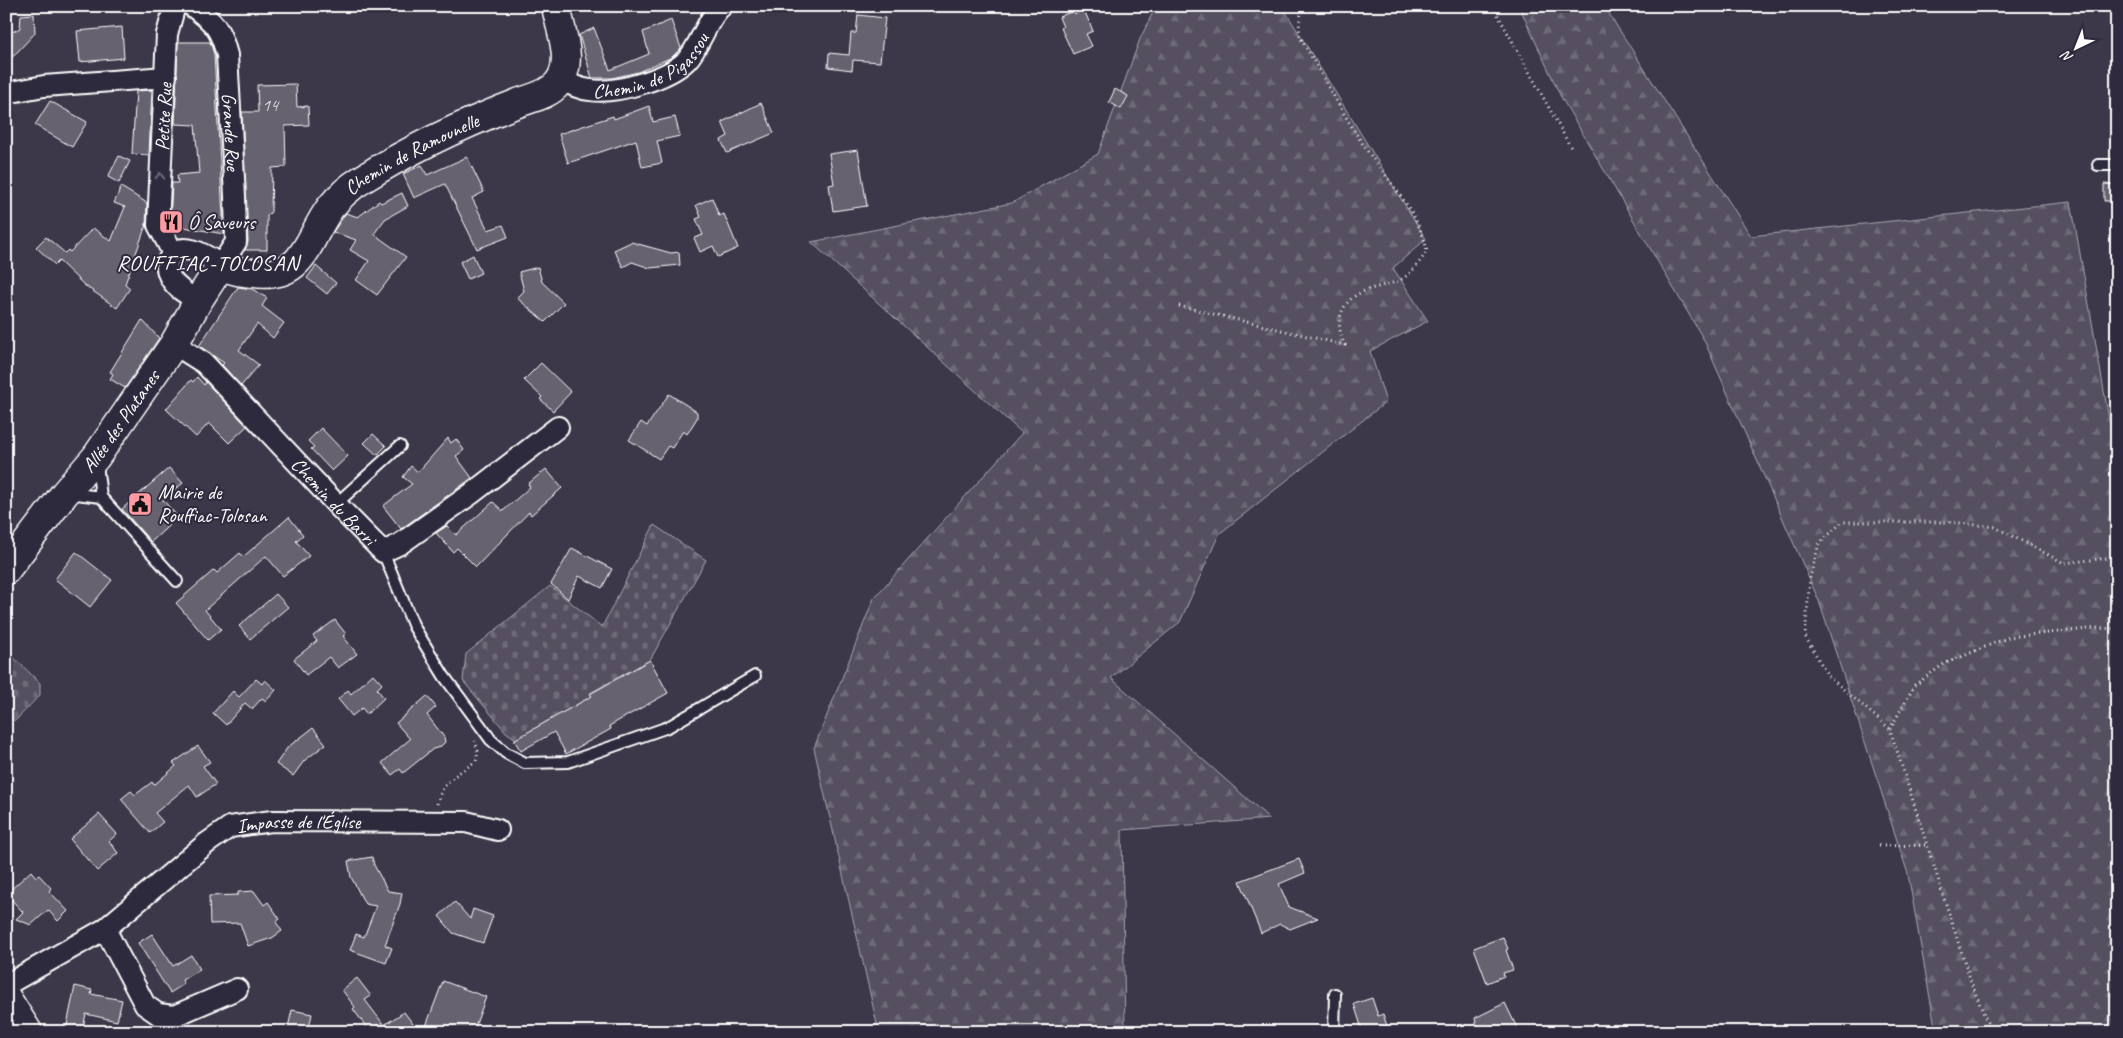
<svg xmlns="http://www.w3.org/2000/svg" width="2123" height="1038" font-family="Caveat,sans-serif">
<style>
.forest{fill:url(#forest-firs);stroke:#aaa8b0}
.cemetery{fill:url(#cemetery-stones);stroke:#aaa8b0}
.building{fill:#666270;stroke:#fff}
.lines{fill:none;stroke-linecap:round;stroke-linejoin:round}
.lane-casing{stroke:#fff;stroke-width:14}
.street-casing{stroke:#fff;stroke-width:24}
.secondary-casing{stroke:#fff;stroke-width:31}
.path{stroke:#fff;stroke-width:3;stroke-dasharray:1 4;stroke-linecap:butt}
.lane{stroke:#2f2a3d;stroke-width:10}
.street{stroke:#2f2a3d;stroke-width:20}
.secondary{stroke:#2f2a3d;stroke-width:28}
.oneway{stroke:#6d6a77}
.labels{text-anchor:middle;stroke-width:4;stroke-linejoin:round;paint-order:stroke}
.number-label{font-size:18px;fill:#d9d8db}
.street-label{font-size:20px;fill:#fff;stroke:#2f2a3d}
.poi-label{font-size:20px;fill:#fff;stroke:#2f2a3d;text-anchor:start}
.quarter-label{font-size:22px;letter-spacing:1px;fill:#fff;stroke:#2f2a3d}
</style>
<defs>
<pattern id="forest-firs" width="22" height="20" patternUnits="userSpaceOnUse" patternTransform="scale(1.25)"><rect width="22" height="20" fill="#555060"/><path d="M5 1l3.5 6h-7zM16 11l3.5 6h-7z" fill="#6e6a78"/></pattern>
<pattern id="cemetery-stones" width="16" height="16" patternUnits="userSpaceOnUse" patternTransform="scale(1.25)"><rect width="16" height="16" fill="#555060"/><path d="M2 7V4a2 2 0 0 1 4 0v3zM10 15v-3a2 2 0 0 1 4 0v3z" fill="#6e6a78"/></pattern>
</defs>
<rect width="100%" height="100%" fill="#3c3749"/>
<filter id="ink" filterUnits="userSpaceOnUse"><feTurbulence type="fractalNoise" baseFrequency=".02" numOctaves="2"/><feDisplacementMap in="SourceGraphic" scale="10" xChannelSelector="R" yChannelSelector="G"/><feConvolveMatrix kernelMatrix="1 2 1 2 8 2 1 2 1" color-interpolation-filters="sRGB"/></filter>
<g filter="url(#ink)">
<g class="forest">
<path d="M1156,6H1282L1426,239L1393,268L1428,321L1370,351L1386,402L1219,534L1180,622L1111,678L1270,819L1122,830L1125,1032H866L877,1024L814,748L874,598L1022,433L811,242L1012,203L1098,154L1140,39Z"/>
<path d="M1519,6H1604L1751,236L2071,202L2117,465V1032H1936L1908,874L1819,601L1704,340L1561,97Z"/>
</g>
<g class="cemetery">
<path d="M654,525L706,560L650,660L590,693L592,696L516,739L506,732L463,681L466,654L550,586L602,627Z"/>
<path d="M6,650L40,683V695L15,721L6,715Z"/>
</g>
<g class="building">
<path d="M1084,10L1093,31L1086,34L1092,46L1073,54L1061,28L1063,27L1059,17L1073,11L1075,14Z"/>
<path d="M34,14L35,33L6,64V35L20,28L21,15Z"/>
<path d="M858,15L885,18L880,62L853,60L852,70L828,67L829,53L849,55L851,33H856Z"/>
<path d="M671,20L681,48L672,57L638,72L612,78H592L579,35L594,28L610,70L649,54L643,32Z"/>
<path d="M122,27L124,58L80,62L77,31Z"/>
<path d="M178,42H210L214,54L224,234L172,225L170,222L172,183H178L177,175L199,173L195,125L175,124Z"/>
<path d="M296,84L297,107L308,106L309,125L285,126L286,167L272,168L271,212L267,216V250H245L248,242L242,112H258L257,85Z"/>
<path d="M1115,89L1128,96L1121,109L1109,102Z"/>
<path d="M152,90L149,155L132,154L136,91Z"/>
<path d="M50,101L87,122L72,147L35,125Z"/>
<path d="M761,103L774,133L727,153L721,140L728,136L722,122Z"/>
<path d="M649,106L653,122L675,117L680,136L657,141L662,163L642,167L636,140L568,163L559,134L613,116L614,119Z"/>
<path d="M858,150L867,206L833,211L829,185L834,184L829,154Z"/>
<path d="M119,156L130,161L119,183L108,177Z"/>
<path d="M467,157L484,192L472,198L488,230L503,225L508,237L477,249L445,184L414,198L403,174L422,165L427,175Z"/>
<path d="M2104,184L2117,185V201H2104Z"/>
<path d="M121,187L147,203L146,225L125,284L130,288L117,308L84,285L59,261L55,265L36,247L46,237L65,253L68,250L70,252L93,228L111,241L125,207L114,203Z"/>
<path d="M402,193L408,206L385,219L374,234L406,257L377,295L356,280L369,261L350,250L356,240L333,232L346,213L358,217L379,201L381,203Z"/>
<path d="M712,198L719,216L724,214L738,248L718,257L713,246L700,252L694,238L703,235L696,219L701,217L696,205Z"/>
<path d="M631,242L671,253L679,252L680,265L650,268L632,262L623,267L614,250Z"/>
<path d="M473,255L481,273L468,279L460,262Z"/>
<path d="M316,266L336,283L327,294L307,278Z"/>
<path d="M538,267L542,282L564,303L545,322L517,298L524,291L519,272Z"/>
<path d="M238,287L252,289L267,298L262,306L284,323L273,338L257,324L239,350L259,365L241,386L222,365L224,363L199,346Z"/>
<path d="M142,320L159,338L125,388L110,379L113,374L110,372Z"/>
<path d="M541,363L571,392L553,411L540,399L542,397L524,380Z"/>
<path d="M197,377L204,385L206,382L247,426L229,443L209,423L196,437L166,409L191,380L193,382Z"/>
<path d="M669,394L697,412V418L687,434L683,431L672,448L668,446L659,459L629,440L641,422L647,426Z"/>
<path d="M321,428L348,456L332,471L311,449L314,447L308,441Z"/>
<path d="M373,434L386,446L377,455L364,443Z"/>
<path d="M448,438L451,443L456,439L464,450L456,456L472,478L401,529L383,506L412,484L403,477L411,466L418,472Z"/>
<path d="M169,468L183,483L163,500L178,517L151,542L122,509Z"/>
<path d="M546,469L562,488L531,515L529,512L476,567L457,548L453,552L436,533L447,526L456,535L493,502L503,511L530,487L528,484Z"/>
<path d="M289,517L303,535L296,541L309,556L283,576L266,556L205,610L221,629L208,640L176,603L214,570L217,573L240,553L243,557Z"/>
<path d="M572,548L612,569L602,588L579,576L568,599L551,584Z"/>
<path d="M76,552L112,580L90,607L55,579Z"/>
<path d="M276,594L288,607L250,639L239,626Z"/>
<path d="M335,620L346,634L343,636L357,654L338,668L329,657L306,675L294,659L317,641L313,636Z"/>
<path d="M650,660L668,693L609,726L611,729L566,754L554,732L521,751L514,740L592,696L590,694Z"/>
<path d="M373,674L382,684L377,689L384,698L367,714L362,708L352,716L338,699L348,690L351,694Z"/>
<path d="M256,679L262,684L265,680L276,690L266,701L262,698L252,709L245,703L226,725L213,713L233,691L239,697Z"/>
<path d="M427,696L436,707L427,715L444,737L445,742L440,747L433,749L403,773L400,769L392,775L382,763L410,739L396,723Z"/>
<path d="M313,728L326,744L304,761L293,776L276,764L288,747Z"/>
<path d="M198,746L210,762L203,766L216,784L197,797L189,785L155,813L163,822L150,833L121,799L131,791L135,795L152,782L154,785L176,766L173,763Z"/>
<path d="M99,814L117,834L109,841L118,853L97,871L70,839Z"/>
<path d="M372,857L374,865L388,891L402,893L400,904L385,945L392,948L386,963L350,950L356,934L364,937L376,906L365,904L351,877L348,861Z"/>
<path d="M1299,859L1305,873L1279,884L1289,907L1318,918L1290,929L1280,924L1261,933L1240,881Z"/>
<path d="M31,871L36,877L39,875L51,888L49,891L68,911L58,921L48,910L31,925L16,919L23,912L6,894Z"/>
<path d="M254,891L264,905L268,902L280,919L276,922L282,931L272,938L248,946L240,923L210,924L209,896L238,895V892Z"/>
<path d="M455,902L470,919L473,909L493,916L483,943L453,933L439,916Z"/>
<path d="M152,934L173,966L191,955L200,969L182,980L184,984L170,993L138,943Z"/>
<path d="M1503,937L1508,949L1506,950L1513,970L1503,973L1504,976L1487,983L1474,948Z"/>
<path d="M357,978L371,996L365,1000L384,1025L404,1012L413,1024L405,1030L406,1032H370L353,1009L355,1007L342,990Z"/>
<path d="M443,981L486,997L473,1032H441L426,1026Z"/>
<path d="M75,986L92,990L91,994L122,1000L117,1021L86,1014L82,1032L66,1030Z"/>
<path d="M1372,998L1378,1016L1383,1014L1389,1032H1363L1354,1004Z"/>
<path d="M1505,1003L1519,1032H1478L1475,1018Z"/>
<path d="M292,1010L312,1014L308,1032H287Z"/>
</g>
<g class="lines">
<defs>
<g id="lane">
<path d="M2098,165H2117"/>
<path d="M97,464L101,497"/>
<path d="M68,493L101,497L177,581"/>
<path d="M336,504L400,446"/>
<path d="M383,552L414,627L444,676L491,740L506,753L525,763L568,762L668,727L755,676"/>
<path d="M1334,1032L1335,994"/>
</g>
<g id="street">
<path id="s1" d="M192,6C215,23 220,28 227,55L235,196L236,242L221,265C207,256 183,239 170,257C165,264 167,272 171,279C177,289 188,295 198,301"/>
<path id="s2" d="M561,79C569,84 580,89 590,90C616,94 668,79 687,60C700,46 709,15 722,6"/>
<path d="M6,93L44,86L166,77"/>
<path id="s3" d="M173,253L158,225L167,34L174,9"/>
<path id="s4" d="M174,344L204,363L336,504L383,552L400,544L471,494L558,427"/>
<path d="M105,929L145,1005L158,1014L174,1016L237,989"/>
<path id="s5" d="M6,985L105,929L207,843L230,827L272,821L466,822L498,830"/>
</g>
<g id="secondary">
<path id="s6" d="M6,570L65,493L96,457L174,344L198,301L221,265C232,271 241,272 253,273C305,280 306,241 330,208C338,198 350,187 361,180C410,149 463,124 518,103C531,98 549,95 558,83C575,62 560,30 556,6"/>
<path d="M6,997L28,1032"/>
</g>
</defs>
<use href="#lane" class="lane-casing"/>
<use href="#street" class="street-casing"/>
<use href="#secondary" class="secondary-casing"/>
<g class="path">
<path d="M1493,6L1571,148"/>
<path d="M1179,306L1345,345C1333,322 1341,299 1367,290C1378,286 1390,285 1400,280C1412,274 1419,262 1427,252C1422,216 1385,177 1364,146C1341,111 1321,73 1300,37C1299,26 1298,16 1305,6"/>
<path d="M1890,729L1915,685L1944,664L2009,637L2098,628L2117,629"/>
<path d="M437,804C442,781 458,774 476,761L478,751L475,741"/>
<path d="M1879,846L1927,845"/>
<path d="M1991,1032L1971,982L1890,729L1828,676L1805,636L1810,577L1819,544L1842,522H1951L1995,527L2064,563L2117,557"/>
</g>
<use href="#lane" class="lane"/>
<use href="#street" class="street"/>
<use href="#secondary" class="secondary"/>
</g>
<defs><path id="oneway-chevron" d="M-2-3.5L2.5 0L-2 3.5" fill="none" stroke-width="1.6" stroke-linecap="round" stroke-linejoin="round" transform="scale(1.25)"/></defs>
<use class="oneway" href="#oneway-chevron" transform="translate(160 176) rotate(-87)"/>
</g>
<defs>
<symbol id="restaurant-square" viewBox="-11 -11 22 22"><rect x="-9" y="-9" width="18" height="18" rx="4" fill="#ff9aa2" stroke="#2f2a3d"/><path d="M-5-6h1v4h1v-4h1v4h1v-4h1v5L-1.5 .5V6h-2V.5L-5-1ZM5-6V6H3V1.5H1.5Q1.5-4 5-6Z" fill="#111"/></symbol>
<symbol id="civic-square" viewBox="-11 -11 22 22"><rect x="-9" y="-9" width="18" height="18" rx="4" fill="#ff9aa2" stroke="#2f2a3d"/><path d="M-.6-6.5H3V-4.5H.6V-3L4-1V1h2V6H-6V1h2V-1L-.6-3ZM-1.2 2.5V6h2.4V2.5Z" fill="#111"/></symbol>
</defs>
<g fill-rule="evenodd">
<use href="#restaurant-square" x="157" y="208" width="28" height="28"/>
<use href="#civic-square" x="126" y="490" width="28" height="28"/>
</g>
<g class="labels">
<g class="number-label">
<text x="270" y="111">14</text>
</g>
<g class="street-label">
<text dy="7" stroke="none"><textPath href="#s2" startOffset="100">Chemin de Pigassou</textPath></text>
<text dy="7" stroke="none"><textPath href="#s3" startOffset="140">Petite Rue</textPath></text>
<text dy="7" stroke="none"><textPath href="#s1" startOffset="139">Grande Rue</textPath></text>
<text dy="7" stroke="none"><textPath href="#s6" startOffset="616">Chemin de Ramounelle</textPath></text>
<text dy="7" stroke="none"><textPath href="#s6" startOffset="188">Allée des Platanes</textPath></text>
<text dy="7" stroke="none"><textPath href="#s4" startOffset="225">Chemin du Barri</textPath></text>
<text dy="7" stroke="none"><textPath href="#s5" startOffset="344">Impasse de l'Église</textPath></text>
</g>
<g class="poi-label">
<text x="188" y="229">Ô Saveurs</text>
<text x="158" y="499">Mairie de<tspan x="158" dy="23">Rouffiac-Tolosan</tspan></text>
</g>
<g class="quarter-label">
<text x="208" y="270">ROUFFIAC-TOLOSAN</text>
</g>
</g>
<rect width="2123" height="1038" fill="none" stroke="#2f2a3d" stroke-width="25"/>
<rect x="12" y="12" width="2098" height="1013" fill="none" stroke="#fff" stroke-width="2" filter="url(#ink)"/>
<g transform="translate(2076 48) rotate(223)" stroke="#2f2a3d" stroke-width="4" paint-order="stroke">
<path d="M0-4L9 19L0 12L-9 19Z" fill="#ffffff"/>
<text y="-8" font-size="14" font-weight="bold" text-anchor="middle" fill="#ffffff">N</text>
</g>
</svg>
